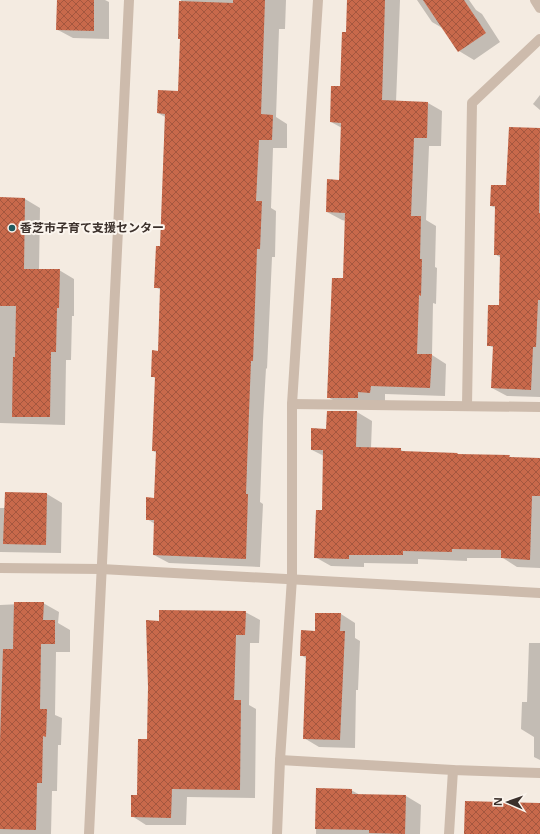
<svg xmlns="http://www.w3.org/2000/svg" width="540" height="834" font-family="'Open Sans','Noto Sans JP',sans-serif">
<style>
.shadow{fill:#0003}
.building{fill:url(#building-cross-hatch)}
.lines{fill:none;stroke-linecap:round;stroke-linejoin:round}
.minor{stroke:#cdbbac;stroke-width:10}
.poi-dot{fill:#1f5a5e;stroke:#fbf5ee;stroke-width:1.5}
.labels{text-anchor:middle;stroke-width:4;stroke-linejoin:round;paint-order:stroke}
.poi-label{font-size:12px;font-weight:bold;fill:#3b302b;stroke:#fbf5ee;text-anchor:start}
</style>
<defs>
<pattern id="building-cross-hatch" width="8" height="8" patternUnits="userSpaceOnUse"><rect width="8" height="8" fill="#c8694b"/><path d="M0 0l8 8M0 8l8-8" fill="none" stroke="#a4573f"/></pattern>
</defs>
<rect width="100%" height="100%" fill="#f4ebe1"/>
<g class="shadow">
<path d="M58,0H105L109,2V39L73,38L58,30Z"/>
<path d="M181,0H286L285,29H279L276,117L287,124V148H273L271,208L276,211L275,257H272L267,369L266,368L263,421L260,502L263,504L260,567L169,563L154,555L155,524L147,519L155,499L157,453L153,451L156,379L152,376L159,352L161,290L155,287L161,248L165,117L158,113L179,92L181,40L179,38Z"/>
<path d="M348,0H400L396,102L428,103L442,111L441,146H429L426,220L436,226L435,267L437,268L436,304L433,303L432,355L446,364L445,396L385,394V401L343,406L328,397L344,279L346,221L342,220L327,212L340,181L342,128L331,122L341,87L347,33Z"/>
<path d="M417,0H469L476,10L482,14L500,42L474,60L459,51L444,29L432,22Z"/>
<path d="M540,95V110L533,104Z"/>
<path d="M510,128L540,129V397L507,396L492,388L494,348L488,345L500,306L501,258L495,254L496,208L491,206L507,186Z"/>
<path d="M0,198L25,199L40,208L39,270H59L74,279V316H72L71,360H66L65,425L0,423Z"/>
<path d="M357,412L372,421L371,448L400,449L406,453L457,454L460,455L509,456L512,458L540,459V568L517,567L503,558H467V561L418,559V564L364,563V567L331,566L315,557L323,511L324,456L312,450L327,430Z"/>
<path d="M47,494L62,503L61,553L0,552V508H5Z"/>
<path d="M43,603L59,612L58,623L70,630V652H56L55,715L62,718L61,745H58L57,791H52L51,834H0V605Z"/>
<path d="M245,612L260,620L259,643H250L249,705L256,709L255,798L187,797L186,825H146L132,816L138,796L148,740L160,622Z"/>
<path d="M341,614L355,623V638L360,641L358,690H356L355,748L319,747L304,738L307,659L301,655L316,632Z"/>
<path d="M529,643H540V760L534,757V737L521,729L522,702H527Z"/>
<path d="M317,789L351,790L360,795L406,796L421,805L420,834H316Z"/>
</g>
<g class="building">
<path d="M57,0H94V31L56,30Z"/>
<path d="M233,0H265L261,114L273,115L272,140H259L256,201H262L260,249H257L253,361H251L249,412L246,494H248L246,559L153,555L154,520H146V497L154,498L156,451H152L155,377H151L152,350L158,351L160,288H154L156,246H160L165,114L157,113L158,90L178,91L180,39H178L179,1L233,3Z"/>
<path d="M347,0H385L382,100L428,102L427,138H414L411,216H421L420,259H422L421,296L419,295L417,354H432L430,388L371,386L370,393L358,392V398H327L332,278H343L345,213L326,212L327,179L339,180L341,123L330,122L331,86H340L342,32H346Z"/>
<path d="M423,0H464L486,33L458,52Z"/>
<path d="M509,127L540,128L539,213H540V300H538L536,347H533L531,390L491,388L493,346H487L488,305H499L500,255H494L495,206H490L491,185H506Z"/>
<path d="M0,197L25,198L24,269H60L59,308H57L56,352H51L50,417H12L13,357H15L16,306H0Z"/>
<path d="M327,411H357L356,447L401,448V451L458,453L457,454L510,455L509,457L540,458V496H532L530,560L501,558V550L452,549V552L403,551V555H349V559L314,558L316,510H322L323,450H311V428L326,429Z"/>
<path d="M5,492L47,493L46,545L3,544Z"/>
<path d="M14,602H44L43,620H55V644H41L40,709H47L46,737L43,736L42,783H37L36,830L0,829V743L3,649H13Z"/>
<path d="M159,610L246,611L245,635H236L234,700H241L240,790L172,789L171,818L131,817V795H137L138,739H147L148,687L146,620L159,621Z"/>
<path d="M315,613H341L340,631H345L340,740L303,739L306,656H300L301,630L315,631Z"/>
<path d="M316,788L352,789V794L406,795L405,834L369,833V830L315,829Z"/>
<path d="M465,801L540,803V834H464Z"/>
</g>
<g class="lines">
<g class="minor">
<path d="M535,0L540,8"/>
<path d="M292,404L540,407"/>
<path d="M467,406L472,103L540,39"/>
<path d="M0,568L101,569L540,593"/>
<path d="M280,760L453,770L540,773"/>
<path d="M89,834L129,0"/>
<path d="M277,834L280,760L292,578V404L318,0"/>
<path d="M449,834L453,770"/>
</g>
</g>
<circle class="poi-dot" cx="12" cy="228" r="4"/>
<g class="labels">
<g class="poi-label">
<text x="20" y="232">香芝市子育て支援センター</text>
</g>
</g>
<g transform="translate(508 802) rotate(272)" stroke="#fbf5ee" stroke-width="3" paint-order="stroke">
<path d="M0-3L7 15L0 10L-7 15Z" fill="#3b302b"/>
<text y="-6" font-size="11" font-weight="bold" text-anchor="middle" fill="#3b302b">N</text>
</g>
</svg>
